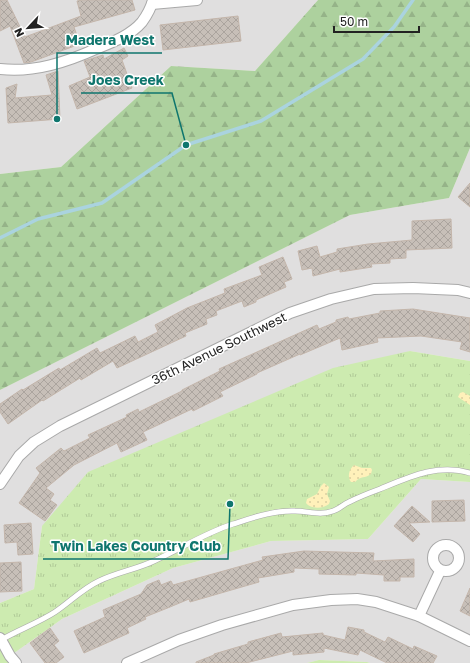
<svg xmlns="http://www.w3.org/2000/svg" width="470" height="663" font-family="'Golos Text',sans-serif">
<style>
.residential{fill:#e0dfdf}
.grass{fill:url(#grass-tufts)}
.forest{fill:url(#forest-firs)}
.sand{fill:url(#sand-dots)}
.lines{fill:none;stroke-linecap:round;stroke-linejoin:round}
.stream{stroke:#aad3df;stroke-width:3.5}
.building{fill:url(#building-cross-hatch);stroke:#c4b6ab}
.service-casing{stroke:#a9a9a9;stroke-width:6}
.minor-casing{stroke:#a9a9a9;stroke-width:12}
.service{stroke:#fff;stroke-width:5}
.minor{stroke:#fff;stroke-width:10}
.labels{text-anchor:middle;stroke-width:3;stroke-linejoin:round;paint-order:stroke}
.street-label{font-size:13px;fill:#222;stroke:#fff}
.leader{fill:none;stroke:#0f766e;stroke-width:1.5}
.callout-dot{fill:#0f766e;stroke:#fff;stroke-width:1.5}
.callout-label{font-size:14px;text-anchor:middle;font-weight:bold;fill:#0f766e;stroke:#fff;stroke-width:3;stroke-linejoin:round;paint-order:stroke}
</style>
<defs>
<pattern id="grass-tufts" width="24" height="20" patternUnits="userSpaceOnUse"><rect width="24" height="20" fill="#cdebb0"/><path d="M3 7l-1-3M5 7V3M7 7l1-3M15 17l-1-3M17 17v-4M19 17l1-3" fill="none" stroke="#b0c997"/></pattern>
<pattern id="forest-firs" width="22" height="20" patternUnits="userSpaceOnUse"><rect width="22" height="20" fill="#add19e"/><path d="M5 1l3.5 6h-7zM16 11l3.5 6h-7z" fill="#95b388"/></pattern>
<pattern id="sand-dots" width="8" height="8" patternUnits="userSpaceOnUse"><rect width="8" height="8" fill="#fff1ba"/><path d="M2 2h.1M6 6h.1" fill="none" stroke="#dacea0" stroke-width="1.8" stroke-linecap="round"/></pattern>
<pattern id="building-cross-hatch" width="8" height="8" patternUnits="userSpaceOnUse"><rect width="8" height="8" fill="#c7bfb8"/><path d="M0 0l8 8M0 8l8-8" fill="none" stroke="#aba49e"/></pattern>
</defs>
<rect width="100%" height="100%" fill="#f2efe9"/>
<g class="residential">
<path d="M0,0H318L255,71L171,66L61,167L0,174Z"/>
<path d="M470,148V361L410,351L42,526L34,589L0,603V390L350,215L449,198Z"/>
<path d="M421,479L470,482V663H370L367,662L319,660L307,663H16L10,656L62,619L173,568L271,541L368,539Z"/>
</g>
<g class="grass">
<path d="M410,351L470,361V482L421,479L368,539L271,541L173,568L62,619L10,656L16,663H0V603L34,589L42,526L88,472L333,368Z"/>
<path d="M319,660L367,662L370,663H307Z"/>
</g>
<path class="forest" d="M318,0H470V148L449,198L350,215L0,390V174L61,167L171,66L255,71Z"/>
<g class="sand">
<path d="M463,392L470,396V405L458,397L460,393Z"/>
<path d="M354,465L362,468H371L372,470L371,474C364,479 362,475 355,482H351C347,477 349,469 354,465Z"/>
<path d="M324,483L329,487L327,494L330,501L329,504C323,509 310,509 306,503L307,499L317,494L321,486Z"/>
</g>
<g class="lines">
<path class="stream" d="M0,238L38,219L102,203L186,145L261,121L363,59L394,27L413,0"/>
</g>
<g class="building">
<path d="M0,0H7L25,37L81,16L77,1L82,0H132L135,10L74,27L80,44L31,62L24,63L10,26L0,31Z"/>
<path d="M238,16L241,41L163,50L160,25Z"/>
<path d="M124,48L128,56L122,60L132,88L77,109L69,86L90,77L84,61L103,55L104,59Z"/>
<path d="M58,71L60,119L8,123L6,88L17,84L15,98L52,95L46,75Z"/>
<path d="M470,183V207L458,197Z"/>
<path d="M451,219L452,248L406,250V258L390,259V263L371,264L372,267L340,272V269L313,276L312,268L302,270L298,251L317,246L320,257L337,252V249L368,244L412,240V221Z"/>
<path d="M283,257L292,279L284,282L286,287L256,300V302L244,307L242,301L216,311L217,315L206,319L207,324L185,333L186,336L117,368L113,361L81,380L80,378L43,401L42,400L8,424L0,412V404L22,389L23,390L59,368L60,370L97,348L100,353L135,336L138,342L158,332L155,325L187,308L225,293L224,289L262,275L259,267Z"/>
<path d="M413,309L470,318V352L460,349L462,342L421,336L377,338L378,342L342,350L340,338L300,355V354L257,373V374L220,392L223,396L193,411L192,409L143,432L147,440L121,452L117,443L74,465L46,488L54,494L50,500L57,505L45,521L19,503L40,473L36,468L61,448L64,451L90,438L88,435L127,417L126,415L138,409L139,412L182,391V390L220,371L219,369L317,325L319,329L336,322V320L348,317L349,319L380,313V311Z"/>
<path d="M464,500L465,521L432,522V501Z"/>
<path d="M412,506L430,522L409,523L420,534L413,542L394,526Z"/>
<path d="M31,523L33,554L18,555L17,542L5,543L4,525Z"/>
<path d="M304,551L374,553L373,561L414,559V577H400V581H384V575L356,573V575L319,574V569L294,568V572L258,578L259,582L190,602L189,599L170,607L145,617L146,619L127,628L129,633L84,653L74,631L105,617L103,610L141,594L147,585L159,580L161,585L171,581L173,585L263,560L262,557Z"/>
<path d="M21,562L22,591L0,592V563Z"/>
<path d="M470,588V616L460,611Z"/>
<path d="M348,627L364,630V632L385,642L388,637L413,649L414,646L437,656L433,663H387L360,650L358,655L324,648V652L293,655V651L246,663H196V662L214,655V654L248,644V642L281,633L282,637L323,633V635L345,640Z"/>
<path d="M50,628L59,641L54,645L64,657L56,663H45L30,643Z"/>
</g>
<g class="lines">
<defs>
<path id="service" d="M1,640C18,630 38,623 55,612C70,602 82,589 99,581C118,572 138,569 156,560C182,548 205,533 233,524C252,518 274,510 295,511C308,511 320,516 333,511C339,509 344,504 349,502C359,497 369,493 380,489C409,477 438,463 470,473"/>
<g id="minor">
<path d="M152,4L197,0"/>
<path d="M0,69C34,73 67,62 98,48C113,42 131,35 142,22C147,15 151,8 153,0"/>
<path d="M0,484L19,456L34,442L60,426L290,313L331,299L374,289L413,288L458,290L470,293"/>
<circle cx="446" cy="558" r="13"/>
<path d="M419,616L440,571"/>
<path d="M0,638L10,656L16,663"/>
<path d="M127,663L179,640L222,625L293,605L331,600L357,599L376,602L419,616L470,641"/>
</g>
</defs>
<use href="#service" class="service-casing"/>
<use href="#minor" class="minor-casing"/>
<use href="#service" class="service"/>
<use href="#minor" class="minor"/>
</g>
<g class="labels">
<g class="street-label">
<text transform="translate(219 348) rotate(-26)" y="5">36th Avenue Southwest</text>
</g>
</g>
<path class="leader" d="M57 119L57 53H162M186 145L172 93H81M230 504L228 559H43"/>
<g class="callout-dot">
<circle cx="57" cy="119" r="4"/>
<circle cx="186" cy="145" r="4"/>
<circle cx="230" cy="504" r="4"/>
</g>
<g class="callout-label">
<text x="110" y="45">Madera West</text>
<text x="126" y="85">Joes Creek</text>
<text x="136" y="551">Twin Lakes Country Club</text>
</g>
<g transform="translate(28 28) rotate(244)" stroke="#ffffff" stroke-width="3" paint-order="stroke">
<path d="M0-3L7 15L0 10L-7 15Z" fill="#222222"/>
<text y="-6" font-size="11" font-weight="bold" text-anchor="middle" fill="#222222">N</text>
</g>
<path d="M334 26v6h85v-6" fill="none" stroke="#222222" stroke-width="2"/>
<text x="340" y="26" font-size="12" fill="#222222" stroke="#ffffff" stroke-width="3" paint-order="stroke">50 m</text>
</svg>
